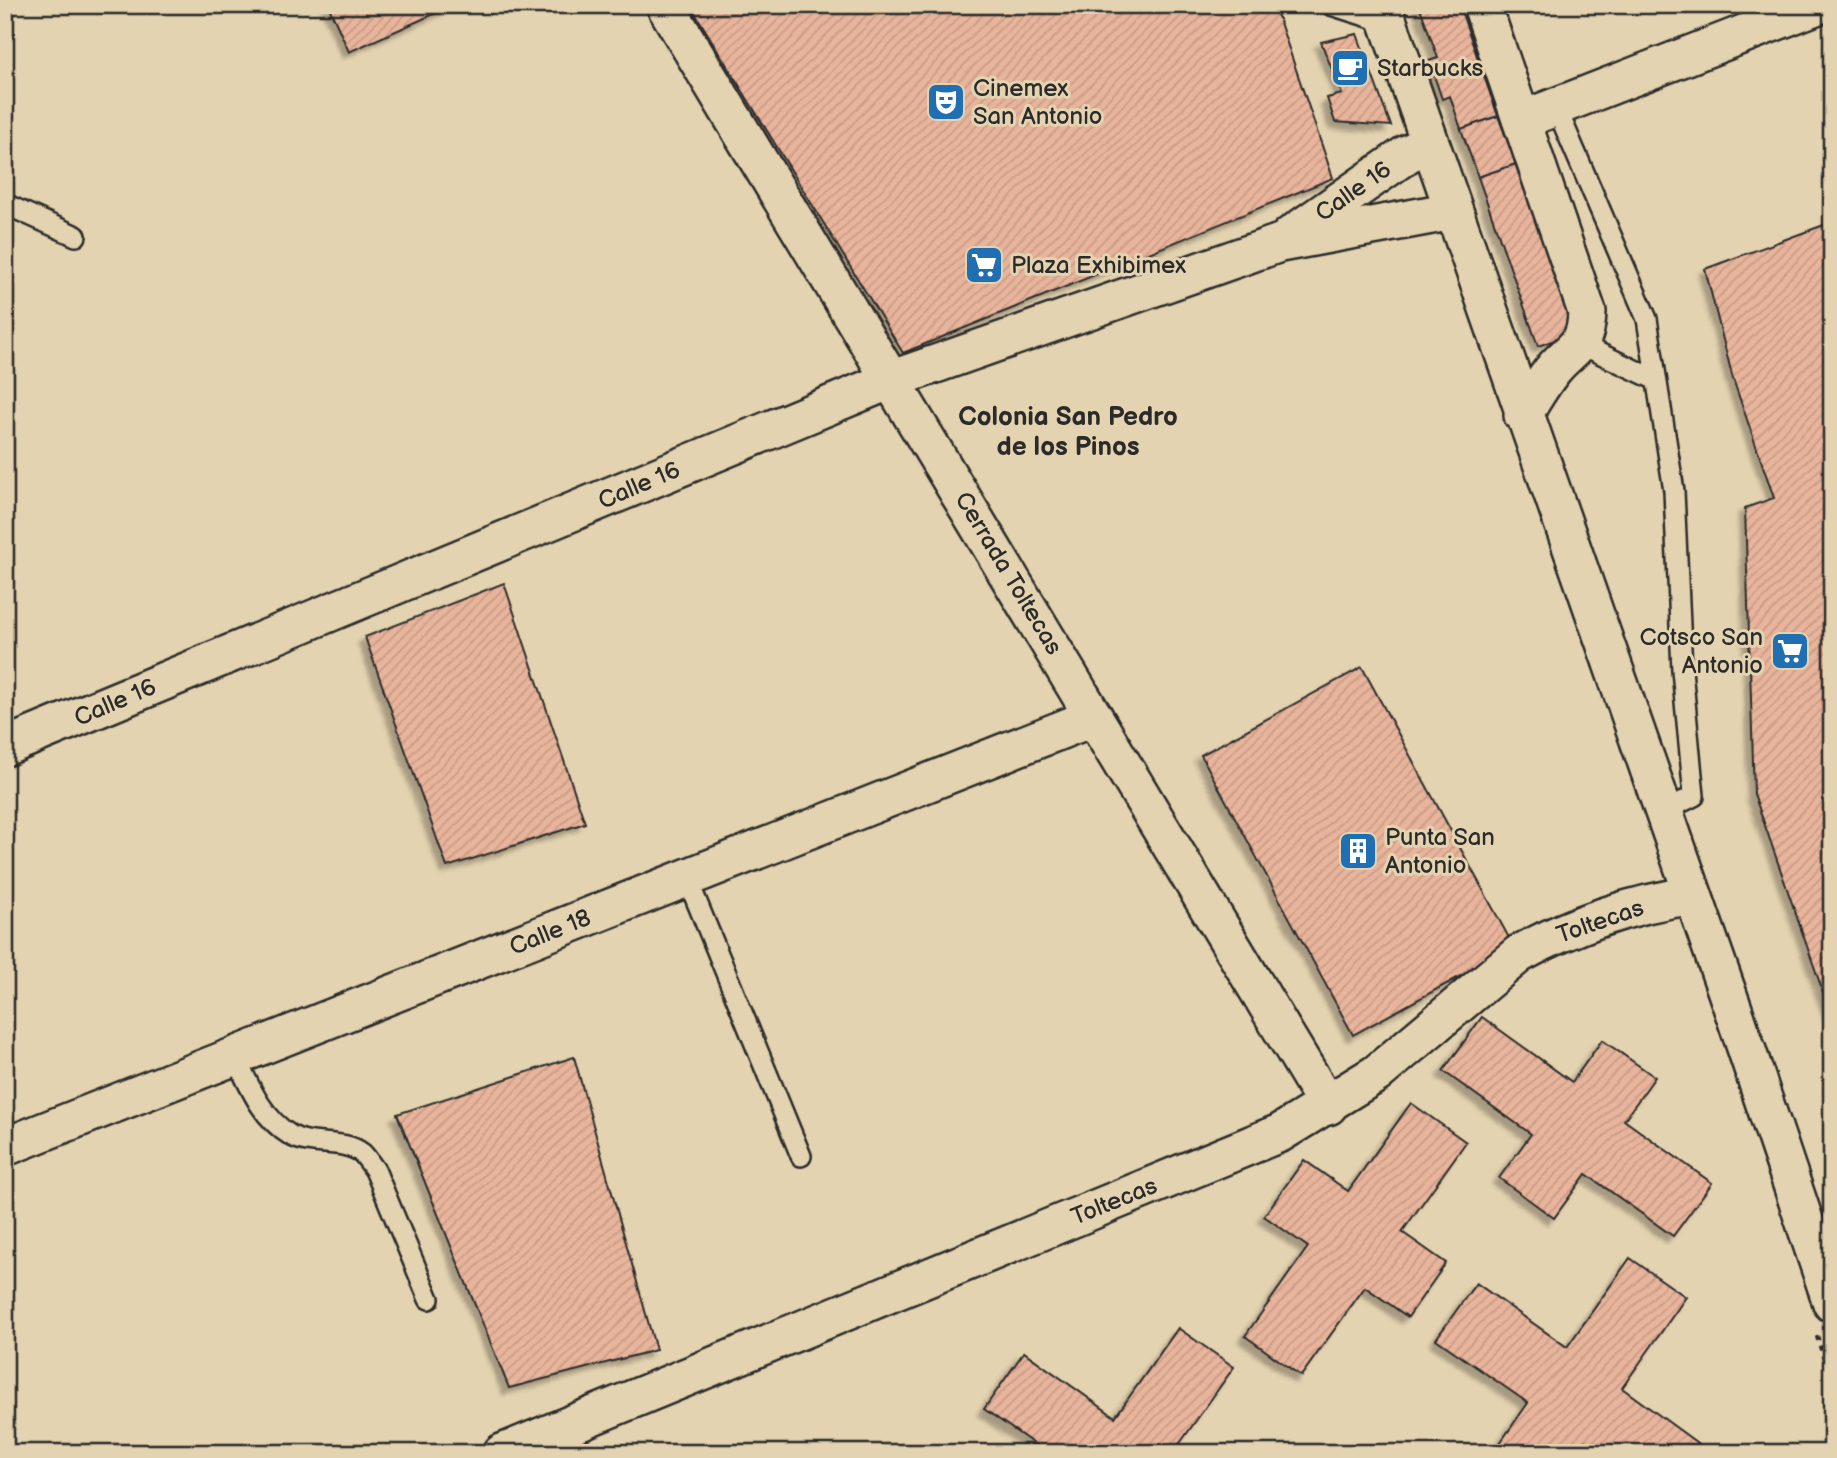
<svg xmlns="http://www.w3.org/2000/svg" width="1837" height="1458" font-family="'Balsamiq Sans',sans-serif">
<style>
.building{fill:url(#building-hatch);stroke:#2b2b2b;stroke-width:2;filter:url(#shadow)}
.lines{fill:none;stroke-linecap:round;stroke-linejoin:round}
.lane-casing{stroke:#2b2b2b;stroke-width:24}
.street-casing{stroke:#2b2b2b;stroke-width:42}
.path{stroke:#2b2b2b;stroke-width:4.5;stroke-dasharray:5 5;stroke-linecap:butt}
.lane{stroke:#e4d3b0;stroke-width:19}
.street{stroke:#e4d3b0;stroke-width:37}
.labels{text-anchor:middle;stroke-width:6;stroke-linejoin:round;paint-order:stroke}
.poi-label{font-size:24px;fill:#2b2b2b;stroke:#e4d3b0;text-anchor:start}
.street-label{font-size:24px;fill:#2b2b2b;stroke:#e4d3b0}
.neighbourhood-label{font-size:26px;font-weight:bold;fill:#2b2b2b;stroke:#e4d3b0}
</style>
<defs>
<pattern id="building-hatch" width="6" height="6" patternUnits="userSpaceOnUse" patternTransform="scale(1.75)"><rect width="6" height="6" fill="#e8b49b"/><path d="M-1 1l2-2M0 6l6-6M5 7l2-2" fill="none" stroke="#c79b86"/></pattern>
<filter id="shadow"><feDropShadow dx="-6" dy="6" stdDeviation="2" flood-color="#0004"/></filter>
</defs>
<rect width="100%" height="100%" fill="#e4d3b0"/>
<filter id="ink" filterUnits="userSpaceOnUse"><feTurbulence type="fractalNoise" baseFrequency=".0143" numOctaves="2"/><feDisplacementMap in="SourceGraphic" scale="14" xChannelSelector="R" yChannelSelector="G"/><feConvolveMatrix kernelMatrix="1 2 1 2 8 2 1 2 1" color-interpolation-filters="sRGB"/></filter>
<g filter="url(#ink)">
<g class="building">
<path d="M328,5H454L349,52Z"/>
<path d="M690,5H1274L1333,178L903,353Z"/>
<path d="M1419,5H1459L1498,116L1461,129L1450,96L1442,99L1429,61L1438,58Z"/>
<path d="M1357,34L1391,126L1335,122L1327,98L1342,94L1321,42Z"/>
<path d="M1498,116L1516,164L1478,177L1461,129Z"/>
<path d="M1516,164L1575,333L1538,346L1478,177Z"/>
<path d="M1832,222V1018L1754,794L1745,508L1774,498L1733,379L1705,269Z"/>
<path d="M504,583L585,823L447,867L365,637Z"/>
<path d="M1362,667L1514,947L1353,1035L1201,755Z"/>
<path d="M1482,1017L1572,1082L1602,1040L1655,1077L1624,1120L1712,1183L1673,1236L1586,1174L1554,1218L1499,1178L1531,1134L1443,1071Z"/>
<path d="M574,1057L656,1350L509,1388L397,1114Z"/>
<path d="M1411,1103L1466,1142L1402,1232L1446,1263L1408,1317L1365,1287L1301,1376L1245,1336L1308,1247L1264,1216L1304,1160L1348,1191Z"/>
<path d="M1630,1258L1686,1297L1622,1388L1711,1453H1601L1585,1441L1577,1453H1493L1528,1403L1436,1339L1476,1283L1567,1347Z"/>
<path d="M1178,1328L1234,1367L1173,1453H1047L984,1409L1024,1352L1115,1417Z"/>
</g>
<g class="lines">
<defs>
<g id="lane">
<path d="M1331,5L1388,23"/>
<path d="M1556,107L1647,319L1674,491L1682,670L1694,796L1662,812"/>
<path d="M5,204L76,236"/>
<path d="M1580,344L1656,380"/>
<path d="M687,878L801,1156"/>
<path d="M235,1056C249,1085 261,1117 290,1135C311,1148 342,1138 362,1153C367,1158 371,1165 375,1170L429,1299"/>
</g>
<g id="street">
<path d="M665,5L1328,1106"/>
<path d="M1382,5L1735,1015L1832,1303"/>
<path d="M1482,5L1587,312C1586,346 1575,345 1555,367C1543,381 1533,399 1523,415"/>
<path d="M1522,120L1818,5"/>
<path d="M1290,236L1407,154L1429,144"/>
<path d="M5,747L893,379L1280,243L1453,211"/>
<path d="M5,1147L1094,717"/>
<path d="M502,1453L1280,1133L1376,1074L1519,954C1570,926 1633,903 1691,896"/>
</g>
</defs>
<use href="#lane" class="lane-casing"/>
<use href="#street" class="street-casing"/>
<path class="path" d="M1817,1336L1832,1385"/>
<use href="#lane" class="lane"/>
<use href="#street" class="street"/>
</g>
</g>
<defs>
<symbol id="cafe-square" viewBox="-11 -11 22 22"><rect x="-9" y="-9" width="18" height="18" rx="4" fill="#1f6fb2" stroke="#e4d3b0"/><path d="M-5.5-4.5H6V0H3Q3 3.5 0 3.5H-2.5Q-5.5 3.5-5.5 0ZM3-3.2v2h1.7v-2ZM-6 4.5H4V6H-6Z" fill="#fff"/></symbol>
<symbol id="theatre-square" viewBox="-11 -11 22 22"><rect x="-9" y="-9" width="18" height="18" rx="4" fill="#1f6fb2" stroke="#e4d3b0"/><path d="M-5-5.5Q0-4 5-5.5V0Q5 5 0 6Q-5 5-5 0ZM-3.3-2.5H-1v1.5H-3.3ZM1-2.5H3.3v1.5H1ZM-2.8 1Q0 5.5 2.8 1Z" fill="#fff"/></symbol>
<symbol id="supermarket-square" viewBox="-11 -11 22 22"><rect x="-9" y="-9" width="18" height="18" rx="4" fill="#1f6fb2" stroke="#e4d3b0"/><path d="M-6-5.5h2.5l.6 2H6L4.5 2H-2.5L-4.4-4H-6ZM-1.5 3.2a1.3 1.3 0 1 0 .1 0ZM3 3.2a1.3 1.3 0 1 0 .1 0Z" fill="#fff"/></symbol>
<symbol id="building-square" viewBox="-11 -11 22 22"><rect x="-9" y="-9" width="18" height="18" rx="4" fill="#1f6fb2" stroke="#e4d3b0"/><path d="M-4-6H4V6H1V3H-1V6H-4ZM-2.5-4.3h1.7v1.8h-1.7ZM.8-4.3h1.7v1.8H.8ZM-2.5-1h1.7V.8h-1.7ZM.8-1h1.7V.8H.8Z" fill="#fff"/></symbol>
</defs>
<g fill-rule="evenodd">
<use href="#cafe-square" x="1328" y="46" width="44" height="44"/>
<use href="#theatre-square" x="924" y="80" width="44" height="44"/>
<use href="#supermarket-square" x="962" y="243" width="44" height="44"/>
<use href="#supermarket-square" x="1768" y="629" width="44" height="44"/>
<use href="#building-square" x="1336" y="829" width="44" height="44"/>
</g>
<g class="labels">
<g class="poi-label">
<text x="1377" y="76">Starbucks</text>
<text x="973" y="96">Cinemex<tspan x="973" dy="28">San Antonio</tspan></text>
<text x="1011" y="273">Plaza Exhibimex</text>
<text x="1763" y="645" text-anchor="end">Cotsco San<tspan x="1763" dy="28">Antonio</tspan></text>
<text x="1385" y="845">Punta San<tspan x="1385" dy="28">Antonio</tspan></text>
</g>
<g class="street-label">
<text transform="translate(1353 191) rotate(-35)" y="8">Calle 16</text>
<text transform="translate(639 485) rotate(-23)" y="8">Calle 16</text>
<text transform="translate(1009 573) rotate(59)" y="8">Cerrada Toltecas</text>
<text transform="translate(115 702) rotate(-23)" y="8">Calle 16</text>
<text transform="translate(1600 921) rotate(-19)" y="8">Toltecas</text>
<text transform="translate(550 932) rotate(-22)" y="8">Calle 18</text>
<text transform="translate(1114 1201) rotate(-22)" y="8">Toltecas</text>
</g>
<g class="neighbourhood-label">
<text x="1068" y="425">Colonia San Pedro<tspan x="1068" dy="30">de los Pinos</tspan></text>
</g>
</g>
<rect width="1837" height="1458" fill="none" stroke="#e4d3b0" stroke-width="28"/>
<rect x="14" y="14" width="1809" height="1430" fill="none" stroke="#2b2b2b" stroke-width="2.5" filter="url(#ink)"/>
</svg>
